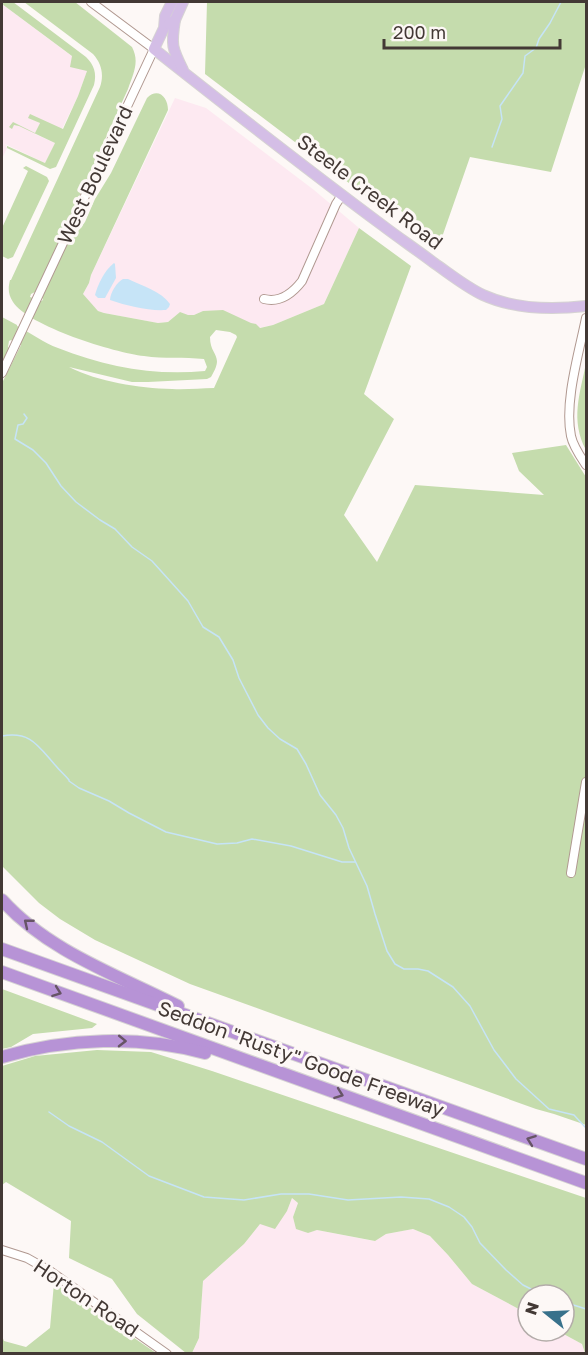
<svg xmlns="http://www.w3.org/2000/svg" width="588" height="1355" font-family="'Golos Text',sans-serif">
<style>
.industrial{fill:#fde9f1}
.green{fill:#c5dcad;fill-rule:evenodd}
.water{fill:#c6e4f7}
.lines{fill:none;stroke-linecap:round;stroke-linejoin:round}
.stream{stroke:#c6e4f7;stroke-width:1.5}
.minor-casing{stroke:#b09890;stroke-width:10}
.major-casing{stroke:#d6d3d3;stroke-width:12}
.highway-casing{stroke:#d6d3d3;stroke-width:14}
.minor{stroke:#fff;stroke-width:8}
.major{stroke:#d4bee6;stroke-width:10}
.highway{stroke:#b793d6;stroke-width:12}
.oneway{stroke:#665465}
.labels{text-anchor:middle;stroke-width:6;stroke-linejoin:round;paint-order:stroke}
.street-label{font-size:20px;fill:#433935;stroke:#fdf8f6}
</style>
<rect width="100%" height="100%" fill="#fdf8f6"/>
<g class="industrial">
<path d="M2,4L73,57L87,71L78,96L62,129L30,118L40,123L35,134L55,143L45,163L5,144L7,148L2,159Z"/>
<path d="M175,98L206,108L314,190L359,228L324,304L273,325L249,330L203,311L194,315L188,316L180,312L168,322L158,323L104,313L98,311L85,297L83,294L89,283L91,275Z"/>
<path d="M292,1198L298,1203L293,1217L307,1233L317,1230L374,1241L386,1234L413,1229L430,1236L448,1255L472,1284L528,1314V1331H558L582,1344L585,1353L192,1354L199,1338L203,1281L244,1244L260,1224L287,1211Z"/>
</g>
<g class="green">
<path d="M2,2H13L86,57C94,65 97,73 94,85L56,167L50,169L7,148V146L5,145L45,163L55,143L19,126L14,125L12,129L9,127L13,122L35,133L40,123L28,118L30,114L63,129L78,96L87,71L70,67L72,56L2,4Z"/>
<path d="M24,2H75L132,47C140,62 133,74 128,89L44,274L35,292L31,294L30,297L42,301L43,299L42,298L68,241L76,234L85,222L95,199L111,173L147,98C158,87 168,97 168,110L91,275L89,283L83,294L98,311L104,313L158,323L168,322L180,312L188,315H194L203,311L223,310L251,323L256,324L260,328L273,325L324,304L359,228L411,266L364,394L394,419L344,515L377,562L415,485L544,495L519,471L512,453L566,445L586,477V1125L554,1114L536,1109L190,984L95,940L60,919L39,903L2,866V383L21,345L11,340L9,341L8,347L9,348L2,365V317L17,325V326C31,333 44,343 58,348C106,367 154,376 205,371L207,367L204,359C184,357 164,359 144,356C115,353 28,326 13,302C8,294 8,288 10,280H11L100,87C104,75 102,64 93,54ZM216,330L230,332L236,335L237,337L214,388C200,388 186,390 172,389C138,388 99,382 69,367L132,382H148L207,379L211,377C225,354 210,357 210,337Z"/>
<path d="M207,2H586V64L551,172L470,157L441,240L379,195L374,202L205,74Z"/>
<path d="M26,166L47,177L49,181L13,257L8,259L2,256V228L28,171L23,168Z"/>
<path d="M586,363V450C570,420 580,394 586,363Z"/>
<path d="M2,989L97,1024L92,1028L33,1034L11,1047L2,1049Z"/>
<path d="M97,1050L151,1052L212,1071L586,1198V1353H585L582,1344L558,1331H564V1295H528V1314L472,1284L448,1255L430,1236L413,1229L386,1234L375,1241L317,1230L308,1233L296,1229L293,1217L298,1203L292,1198L287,1211L275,1229L260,1224L244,1244L203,1281L199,1338L192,1353H186L137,1314L112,1279L69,1258L71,1221L6,1182L2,1185V1066L35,1056Z"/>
<path d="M54,1283L156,1353H2V1336L4,1341L26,1347L50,1328Z"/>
</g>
<g class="water">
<path d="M114,263L115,264L116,278L105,298H98L95,295C98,284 104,271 114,263Z"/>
<path d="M123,279H128C142,286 161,291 170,304L169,307L166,310C147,311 128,306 110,300C110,293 117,282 123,279Z"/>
</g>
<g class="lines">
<g class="stream">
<path d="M492,147L502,119L500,106L523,73L525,56L536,48L539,39L550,23L561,2"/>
<path d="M24,414L27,418L23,424L18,425L15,439L33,450L46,463L61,486L76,502L100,520L115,529L132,547L152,561L188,601L203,627L219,637L233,660L239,678L258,715L268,728L280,739L297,749L306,764L320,795L336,815L343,828L349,848L367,886L375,914L387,951L395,964L404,969H418L428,971L453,987L470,1006L494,1050L516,1079L549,1109L574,1115L585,1127"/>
<path d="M2,736C31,731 38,746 56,766C60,771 65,775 69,780V781L79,788L109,801L129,813L166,832L217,844L237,843L252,839L291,846L342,862H355"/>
<path d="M49,1112L69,1126L102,1142L149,1176L204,1197L244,1200L281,1194H309L348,1200L401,1197L429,1199L449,1207L464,1217L472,1227L480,1243L506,1270L523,1285L543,1295"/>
<path d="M564,1302L586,1309"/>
</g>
<defs>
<g id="minor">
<path d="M264,299C280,303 292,294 302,281L336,204L342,195"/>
<path d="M586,318C579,353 564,402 571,436C573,446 580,456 586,465"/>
<path d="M2,373L154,49L91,2"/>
<path d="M571,873L586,782"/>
<path d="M2,1250L27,1258L50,1271L167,1354"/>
</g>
<g id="major">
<path d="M172,2L165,16L164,28L154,49C230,109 305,168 382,225C399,238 417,250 434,263C450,274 466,287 483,295C516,310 552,310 586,306"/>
<path d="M175,20C171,45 172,48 183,70"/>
<path d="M169,24L175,20L183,2"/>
</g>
<g id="highway">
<path d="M2,900C48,951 117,975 178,1006"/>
<path d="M2,949L586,1159"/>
<path d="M2,972L586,1183"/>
<path d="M2,1057C67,1038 139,1035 205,1053"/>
</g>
</defs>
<use href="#minor" class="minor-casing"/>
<use href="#major" class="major-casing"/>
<use href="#highway" class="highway-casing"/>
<use href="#minor" class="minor"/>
<use href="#major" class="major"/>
<use href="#highway" class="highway"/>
</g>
<defs><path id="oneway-chevron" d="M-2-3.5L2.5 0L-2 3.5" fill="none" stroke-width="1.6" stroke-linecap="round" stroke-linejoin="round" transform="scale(1.5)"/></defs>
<g class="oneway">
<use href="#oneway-chevron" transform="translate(28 923) rotate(-141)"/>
<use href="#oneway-chevron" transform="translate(57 992) rotate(20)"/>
<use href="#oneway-chevron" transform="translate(122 1041) rotate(1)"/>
<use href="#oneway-chevron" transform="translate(339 1094) rotate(20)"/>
<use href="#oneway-chevron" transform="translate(531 1140) rotate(-160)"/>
</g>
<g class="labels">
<g class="street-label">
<text transform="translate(95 175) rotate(-65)" y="7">West Boulevard</text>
<text transform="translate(370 192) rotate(37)" y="7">Steele Creek Road</text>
<text transform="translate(301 1059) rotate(20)" y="7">Seddon "Rusty" Goode Freeway</text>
<text transform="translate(86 1298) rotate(34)" y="7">Horton Road</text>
</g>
</g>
<rect width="588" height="1355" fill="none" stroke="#433935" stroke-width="6"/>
<g transform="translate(546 1313) rotate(288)"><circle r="28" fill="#fdf8f6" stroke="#b3aca9" stroke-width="1.5"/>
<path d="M0-4.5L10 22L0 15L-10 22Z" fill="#38718b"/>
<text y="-9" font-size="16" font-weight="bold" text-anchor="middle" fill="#433935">N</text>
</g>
<path d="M384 39v9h176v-9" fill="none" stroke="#433935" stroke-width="3"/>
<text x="393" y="39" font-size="18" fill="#433935" stroke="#fdf8f6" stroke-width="4.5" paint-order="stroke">200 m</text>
</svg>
